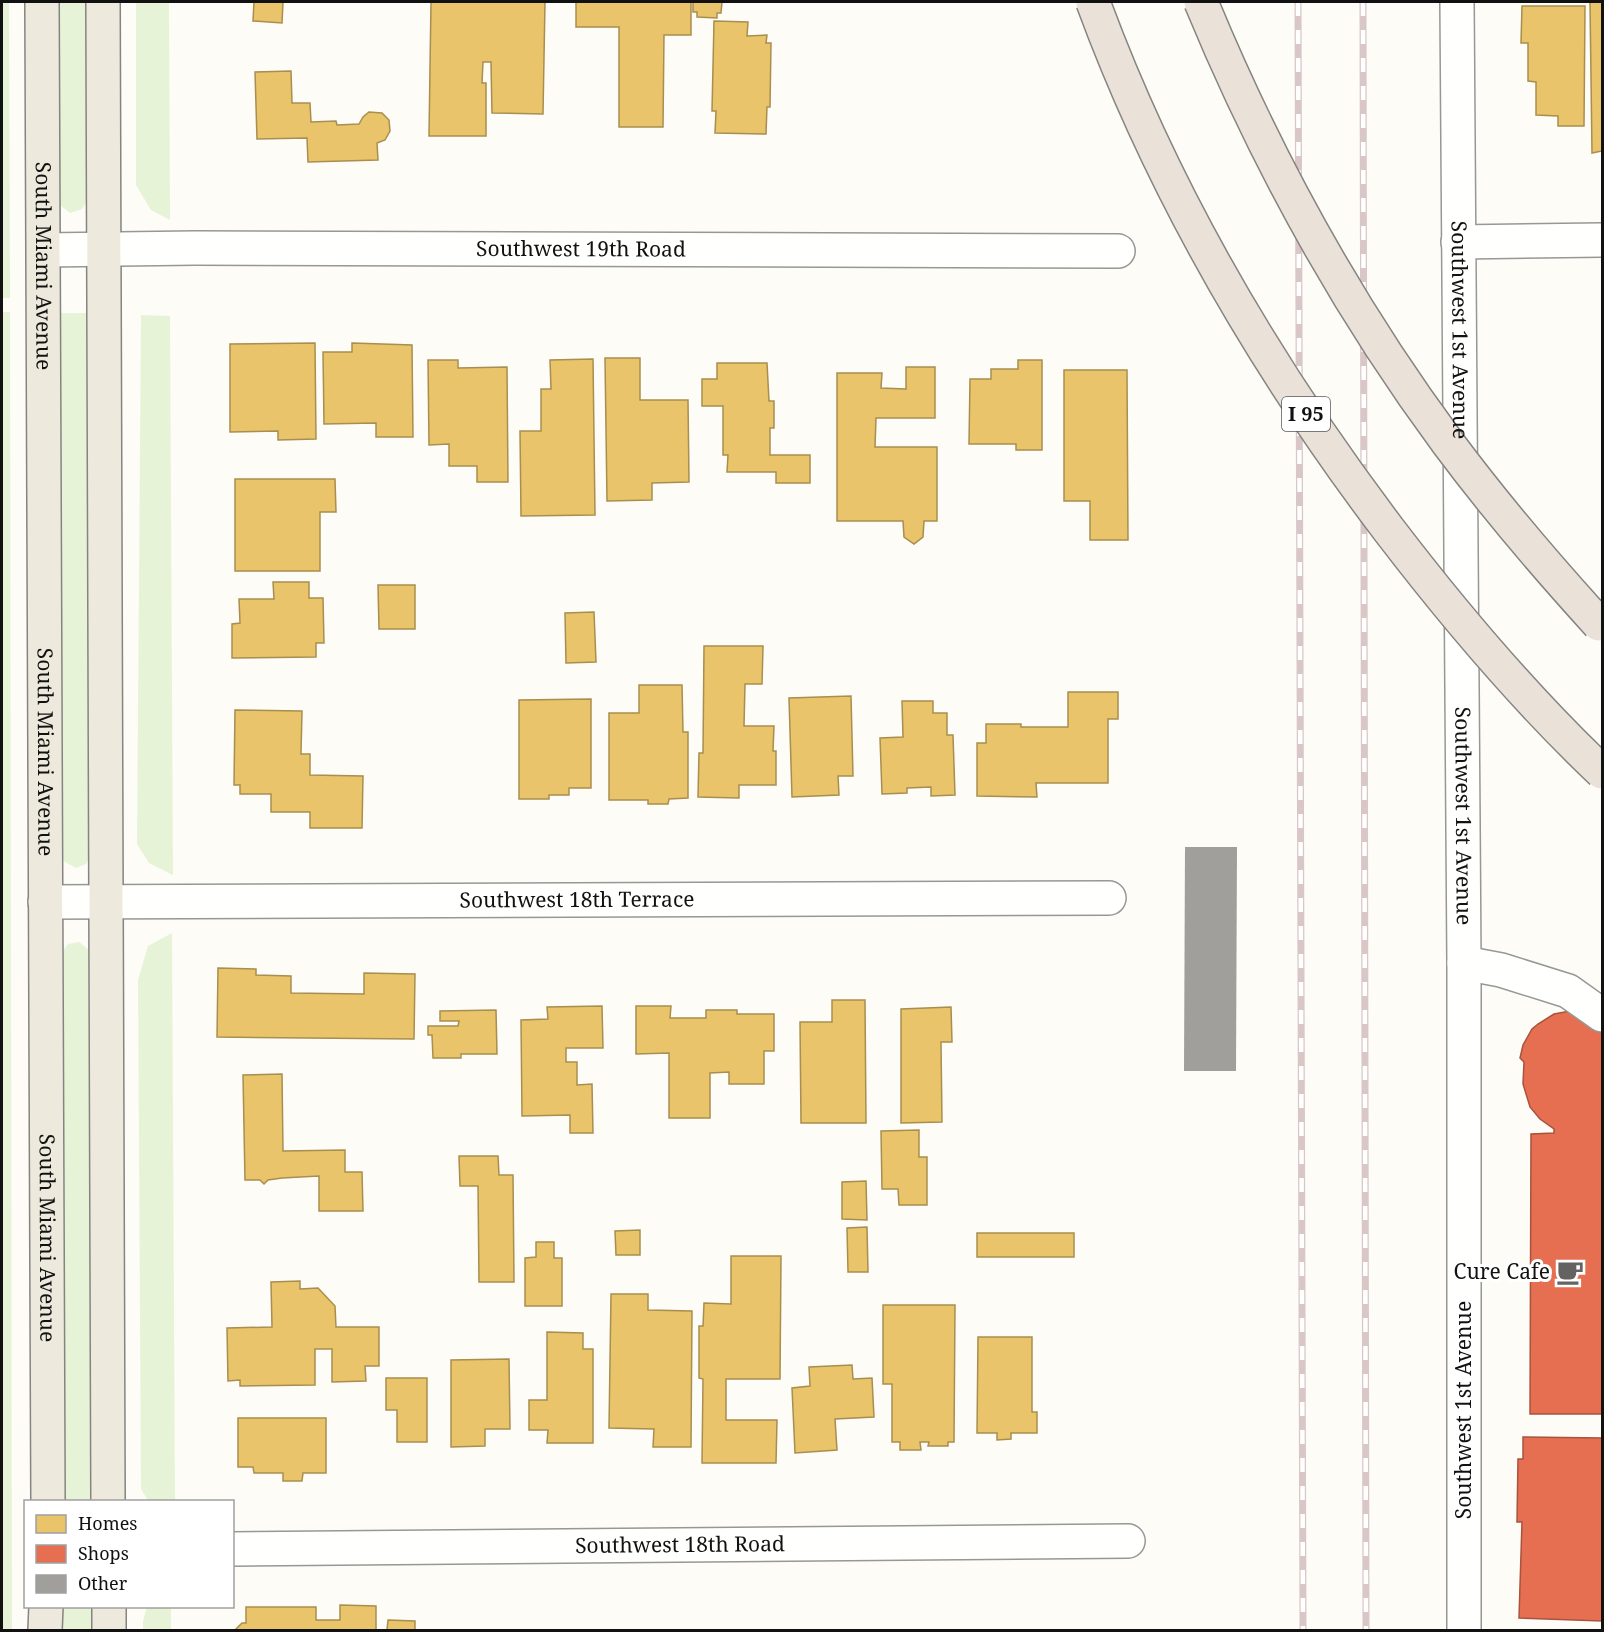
<svg xmlns="http://www.w3.org/2000/svg" width="1604" height="1632" font-family="'Noto Serif',serif">
<style>
.green{fill:#e7f3d7}
.homes{fill:#e9c46a;stroke:#a88e4f;stroke-width:1.5}
.shops{fill:#e76f51;stroke:#a7533e;stroke-width:1.5}
.building{fill:#a19f9c}
.lines{fill:none;stroke-linecap:round;stroke-linejoin:round}
.minor-casing{stroke:#979795;stroke-width:36}
.major-casing{stroke:#858482;stroke-width:36}
.minor{stroke:#fffffe;stroke-width:33}
.major{stroke:#ede9dc;stroke-width:33}
.rail-casing{stroke:#d9c6c7;stroke-width:7}
.rail{stroke:#fff;stroke-width:4.5;stroke-dasharray:14;stroke-linecap:butt}
.highway-bridge-casing{stroke:#858482;stroke-width:36;stroke-linecap:butt}
.highway-bridge{stroke:#eae1d8;stroke-width:33}
.labels{text-anchor:middle;stroke-width:6;stroke-linejoin:round;paint-order:stroke}
.shield{fill:#fff;stroke:#585858;stroke-width:1.5}
.shield-label{font-size:20px;font-weight:bold;fill:#111}
.street-label{font-size:21px;fill:#111;stroke:#fff}
.poi-label{font-size:21px;fill:#111;stroke:#fff;text-anchor:end}
</style>
<rect width="100%" height="100%" fill="#fdfcf7"/>
<g class="green">
<path d="M2,2H9L10,298H2Z"/>
<path d="M55,2H90V196L82,209L70,213L60,205L56,190Z"/>
<path d="M136,2H169L170,220L151,210L136,185Z"/>
<path d="M2,312H10L12,1630H2Z"/>
<path d="M56,313H91L93,849L86,864L76,868L65,862L58,850Z"/>
<path d="M141,315L170,316L173,875L149,863L137,844Z"/>
<path d="M172,933L175,1501L149,1502L141,1489L138,980L148,946Z"/>
<path d="M79,942L89,950L95,964L92,1501H64L60,955L68,944Z"/>
<path d="M62,1606L96,1607L97,1630H61Z"/>
<path d="M147,1607H171V1630H143V1621Z"/>
</g>
<g class="homes">
<path d="M254,2H283L282,23L253,21Z"/>
<path d="M431,2H545L543,114L492,113L491,62H483L482,83H486V136H429Z"/>
<path d="M576,2H691V35H664L663,127H619V27H576Z"/>
<path d="M693,2H722L721,13H717V18L697,17V12H693Z"/>
<path d="M1590,2H1602V151L1592,153Z"/>
<path d="M1522,6H1585L1584,126H1558V116L1536,115V82L1528,81V43H1521Z"/>
<path d="M714,21L748,22L747,36L767,35L766,43H771L770,107H767L766,134L715,133L716,111H712Z"/>
<path d="M291,71L292,103H310L311,122L336,121L337,125L359,124L363,117L369,112L382,113L389,120L390,131L385,140L377,143L378,160L308,162L307,138L257,139L255,72Z"/>
<path d="M315,343L316,439L278,440V431L230,432V344Z"/>
<path d="M352,343L412,345L413,437H376V423L324,424L323,352H352Z"/>
<path d="M605,358H640V400H688L689,482L652,483V500L607,501Z"/>
<path d="M593,359L595,515L521,516L520,431H541V389H551L550,360Z"/>
<path d="M428,360H458V368L507,367L508,482H477V466H449V444L429,445Z"/>
<path d="M1018,360H1042V450H1016V444H969L970,379H991V369H1018Z"/>
<path d="M717,363H767L769,401H774V428H770V455H810V483H776V472H727L728,455H723V406H702V379H717Z"/>
<path d="M906,367H935V418H876L875,447H937V521H924L923,537L914,544L904,537L903,521H837V373H882L881,388L906,389Z"/>
<path d="M1064,370H1127L1128,540H1090V501H1064Z"/>
<path d="M235,479H335L336,512H320V571H235Z"/>
<path d="M273,582H309V598H323L324,643H316V657L232,658V624L240,623L239,599H274Z"/>
<path d="M378,585H415V629H379Z"/>
<path d="M594,612L596,662L566,663L565,613Z"/>
<path d="M704,646H763L762,684H745L744,726H774L773,751H776V785H739V798L698,797L699,753H703Z"/>
<path d="M639,685H682L683,732H688V798L669,799L668,804H648V800H609V713H639Z"/>
<path d="M1068,692H1118V719H1108V783H1036L1037,797L977,796V743H986V724H1021V727H1068Z"/>
<path d="M851,696L853,776H838L839,795L792,797L789,698Z"/>
<path d="M591,699V788H569V795H549V799H519V700Z"/>
<path d="M902,701H933V713H947V735H953L955,795L931,796V787L907,788V793L882,794L880,738L903,737Z"/>
<path d="M235,710L302,711L301,754H310V775L363,776L362,828H310V812H271V794H240V785H234Z"/>
<path d="M218,968L256,969V975L291,976V993L364,994V973L415,974L414,1039L217,1037Z"/>
<path d="M832,1000H865L866,1123H801L800,1022H832Z"/>
<path d="M602,1006L603,1048H566V1062H577V1085L592,1084L593,1133H570V1115L522,1116L521,1020L548,1019L547,1007Z"/>
<path d="M636,1006H671L670,1018H706V1010H737V1014H774V1051H764V1084H729V1072L710,1073V1118H669V1053L636,1054Z"/>
<path d="M951,1007L952,1042H941L942,1122L901,1123V1009Z"/>
<path d="M496,1010L497,1054H461V1058H433L432,1035H428V1026H458L459,1021H440V1011Z"/>
<path d="M282,1074L283,1151L345,1150V1172H362L363,1211H319V1176L282,1178L268,1180L264,1184L260,1180H245L243,1075Z"/>
<path d="M919,1130V1157H927V1205H899L898,1189H882L881,1131Z"/>
<path d="M459,1156H498L499,1175H513L514,1282H479L478,1186H460Z"/>
<path d="M866,1181L867,1220L842,1219V1182Z"/>
<path d="M867,1227L868,1272H848L847,1228Z"/>
<path d="M640,1230V1255H616L615,1231Z"/>
<rect x="977" y="1233" width="97" height="24"/>
<path d="M536,1242H554V1258H562V1306H525V1258L536,1257Z"/>
<path d="M731,1256H781L780,1379H726V1420H777L776,1463H702L703,1379L699,1378V1326H703L704,1303L731,1304Z"/>
<path d="M300,1281V1289L318,1288L335,1306L336,1327H379V1366H365L366,1381L332,1382V1349H315V1385L240,1386V1380L228,1381L227,1328L272,1327L271,1282Z"/>
<path d="M611,1294H648V1310L692,1311L691,1447H653L654,1429L609,1428Z"/>
<path d="M883,1305H955L954,1442H948V1446H928L929,1442H920L921,1450H900V1442H892V1384H883Z"/>
<path d="M547,1332L583,1333V1349H593V1443H547L548,1430H529V1400H547Z"/>
<path d="M978,1337H1032V1412H1037V1433H1011V1439L997,1440V1433H977Z"/>
<path d="M509,1359L510,1429H485V1446L451,1447V1360Z"/>
<path d="M852,1365L853,1379L872,1378L874,1417L835,1419L837,1450L795,1453L792,1388L810,1386L809,1367Z"/>
<path d="M386,1378H427V1442H397V1410H386Z"/>
<path d="M238,1418H326V1473H303L302,1481H283V1473H254L253,1467H238Z"/>
<path d="M340,1605L376,1606V1630H235L242,1623H246V1607H316V1620H340Z"/>
<path d="M388,1620L415,1621V1630H387Z"/>
</g>
<g class="shops">
<path d="M1570,1011L1602,1020V1414H1530L1531,1134L1554,1133V1129L1540,1119L1530,1107L1523,1084L1524,1062L1520,1058L1523,1045L1532,1029L1538,1024L1554,1014Z"/>
<path d="M1523,1437L1602,1438V1621L1519,1618L1522,1522H1517L1518,1459H1523Z"/>
</g>
<path class="building" d="M1185,847H1237L1236,1071H1184Z"/>
<g class="lines">
<defs>
<g id="minor">
<path id="s1" d="M1457,2L1464,963V1630"/>
<path d="M1458,242L1602,240"/>
<path id="s2" d="M44,250L195,248L1118,251"/>
<path id="s3" d="M45,902L1109,898"/>
<path d="M1464,963L1501,970L1568,991L1602,1015"/>
<path id="s4" d="M232,1549L1128,1541"/>
</g>
<g id="major">
<path id="s5" d="M42,2L48,1502"/>
<path d="M103,2L108,1502"/>
<path d="M109,1606V1630"/>
<path d="M45,1630L46,1606"/>
</g>
</defs>
<use href="#minor" class="minor-casing"/>
<use href="#major" class="major-casing"/>
<use href="#minor" class="minor"/>
<use href="#major" class="major"/>
<defs>
<g id="rail">
<path d="M1298,2L1303,1630"/>
<path d="M1363,2L1366,1630"/>
</g>
</defs>
<use href="#rail" class="rail-casing"/>
<use href="#rail" class="rail"/>
<defs>
<g id="highway-bridge">
<path d="M1093,2C1163,192 1267,369 1389,530C1454,615 1524,698 1602,772"/>
<path d="M1201,2C1265,157 1348,308 1448,443C1495,506 1546,566 1599,624"/>
</g>
</defs>
<use href="#highway-bridge" class="highway-bridge-casing"/>
<use href="#highway-bridge" class="highway-bridge"/>
</g>
<defs>
<symbol id="cafe-bare" viewBox="-9 -9 18 18"><path d="M-5.5-4.5H6V0H3Q3 3.5 0 3.5H-2.5Q-5.5 3.5-5.5 0ZM3-3.2v2h1.7v-2ZM-6 4.5H4V6H-6Z" fill="#646362" stroke="#fff" stroke-width="2.5" paint-order="stroke"/></symbol>
</defs>
<g fill-rule="evenodd">
<use href="#cafe-bare" x="1551" y="1253" width="38" height="38"/>
</g>
<g class="labels">
<rect class="shield" x="1282" y="397" width="48" height="34" rx="4.5"/>
<g class="shield-label">
<text x="1306" y="421">I 95</text>
</g>
<g class="street-label">
<text dy="7" stroke="none"><textPath href="#s2" startOffset="537">Southwest 19th Road</textPath></text>
<text dy="7" stroke="none"><textPath href="#s5" startOffset="264">South Miami Avenue</textPath></text>
<text dy="7" stroke="none"><textPath href="#s1" startOffset="328">Southwest 1st Avenue</textPath></text>
<text dy="7" stroke="none"><textPath href="#s5" startOffset="750">South Miami Avenue</textPath></text>
<text dy="7" stroke="none"><textPath href="#s1" startOffset="814">Southwest 1st Avenue</textPath></text>
<text dy="7" stroke="none"><textPath href="#s3" startOffset="532">Southwest 18th Terrace</textPath></text>
<text dy="7" stroke="none"><textPath href="#s5" startOffset="1236">South Miami Avenue</textPath></text>
<text transform="translate(1464 1410) rotate(-90)" y="7">Southwest 1st Avenue</text>
<text dy="7" stroke="none"><textPath href="#s4" startOffset="448">Southwest 18th Road</textPath></text>
</g>
<g class="poi-label">
<text x="1550" y="1279">Cure Cafe</text>
</g>
</g>
<rect width="1604" height="1632" fill="none" stroke="#111111" stroke-width="6"/>
<rect x="24" y="1500" width="210" height="108" fill="#ffffff" stroke="#a0a0a0" stroke-width="1.5"/>
<rect x="36" y="1515" width="30" height="18" fill="#e9c46a" stroke="#a0a0a0" stroke-width="1.5"/>
<text x="78" y="1530" font-size="18" fill="#111111">Homes</text>
<rect x="36" y="1545" width="30" height="18" fill="#e76f51" stroke="#a0a0a0" stroke-width="1.5"/>
<text x="78" y="1560" font-size="18" fill="#111111">Shops</text>
<rect x="36" y="1575" width="30" height="18" fill="#a19f9c" stroke="#a0a0a0" stroke-width="1.5"/>
<text x="78" y="1590" font-size="18" fill="#111111">Other</text>
</svg>
